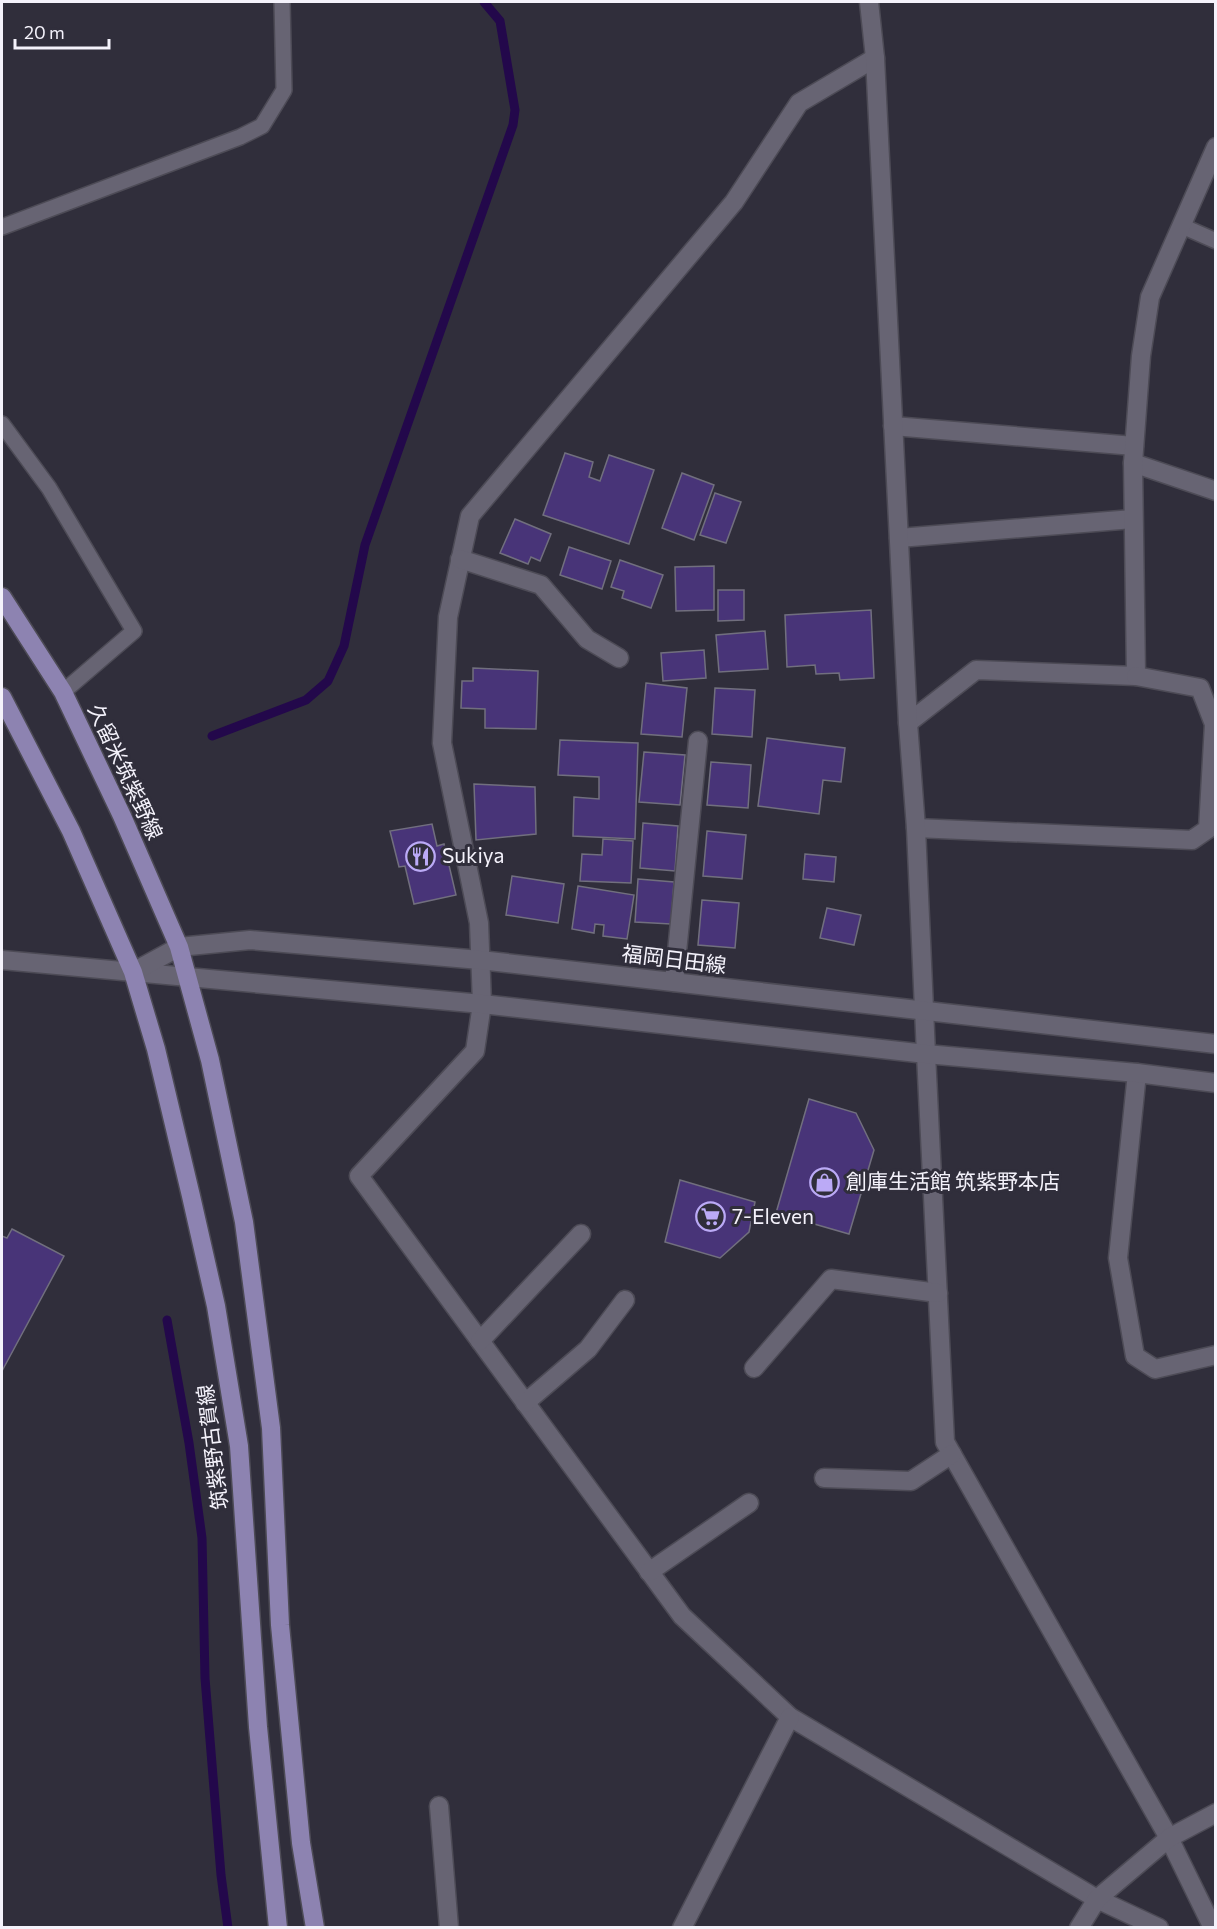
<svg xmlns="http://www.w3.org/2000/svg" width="1217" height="1929" font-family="Commissioner,'Noto Sans JP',sans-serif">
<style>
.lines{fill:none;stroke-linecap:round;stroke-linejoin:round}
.stream{stroke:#23084b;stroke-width:9}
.building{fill:#483478;stroke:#716f7e;stroke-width:1.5}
.service-casing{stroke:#4d4b56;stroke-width:18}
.minor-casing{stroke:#4d4b56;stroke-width:21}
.tertiary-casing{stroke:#4d4b56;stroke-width:21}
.secondary-casing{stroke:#4d4b56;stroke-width:21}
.primary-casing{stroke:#4d4b56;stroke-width:21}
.service{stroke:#676473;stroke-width:15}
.minor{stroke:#676473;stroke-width:18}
.tertiary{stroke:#676473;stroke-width:18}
.secondary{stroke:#676473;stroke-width:18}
.primary{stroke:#8d83b1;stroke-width:18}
.labels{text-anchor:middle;stroke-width:6;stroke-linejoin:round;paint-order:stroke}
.street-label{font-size:21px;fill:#f4f2fb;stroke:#302e3b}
.poi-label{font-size:21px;fill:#f4f2fb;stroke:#302e3b;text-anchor:start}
</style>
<rect width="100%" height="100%" fill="#302e3b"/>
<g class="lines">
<g class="stream">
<path d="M212,736L306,700L328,681L344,646L365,545L513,125L515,110L500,21L484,2"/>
<path d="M167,1320L189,1443L202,1538L205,1678L221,1875L228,1928"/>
</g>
</g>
<g class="building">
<path d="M565,453L593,462L589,477L600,481L609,455L654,470L629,544L543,515Z"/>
<path d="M682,473L714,485L694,540L662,528Z"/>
<path d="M715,493L741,502L726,543L700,535Z"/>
<path d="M515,519L551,534L540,561L531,557L528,564L500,553Z"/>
<path d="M569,547L611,561L602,589L560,575Z"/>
<path d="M620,560L663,575L651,608L622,598L624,591L611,587Z"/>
<path d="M714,566V610L676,611L675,567Z"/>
<path d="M718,590H744V620L718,621Z"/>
<path d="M871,610L874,678L840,680L839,673L816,674L815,665L787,667L785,615Z"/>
<path d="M765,631L768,669L719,672L716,635Z"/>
<path d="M704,650L706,678L663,681L661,653Z"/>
<path d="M473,668L538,671L536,729L485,728V709L461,708L462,681H473Z"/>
<path d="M646,683L687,688L682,737L641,734Z"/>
<path d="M715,688L755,690L752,737L712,734Z"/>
<path d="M767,738L845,748L841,782L823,780L819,814L758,806Z"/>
<path d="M560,740L638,743L635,839L573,836L574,797L599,799V777L558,775Z"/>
<path d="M644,752L685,755L680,805L639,802Z"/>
<path d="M711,762L751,765L748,808L707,805Z"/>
<path d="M474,784L535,787L536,834L476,840Z"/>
<path d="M643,823L678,826L675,871L640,868Z"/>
<path d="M432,824L437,846L444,844L456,895L414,904L405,866L399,867L390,831Z"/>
<path d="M707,831L746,835L742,879L703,876Z"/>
<path d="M603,839L633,841L631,883L580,881L582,854L602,855Z"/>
<path d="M805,854L836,857L834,882L803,879Z"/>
<path d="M512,876L564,884L558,923L506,915Z"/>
<path d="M638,879L674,882L671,924L635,922Z"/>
<path d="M578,886L634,895L627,939L603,936L604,925L595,924L594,933L572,929Z"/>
<path d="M702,900L739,903L735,948L698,945Z"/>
<path d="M827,908L861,915L854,945L820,938Z"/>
<path d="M809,1099L856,1113L874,1150L849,1234L776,1213Z"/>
<path d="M680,1180L755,1202L749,1232L720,1258L665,1242Z"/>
<path d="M12,1229L64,1256L2,1371V1236L7,1238Z"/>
</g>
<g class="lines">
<defs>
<g id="service">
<path d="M1182,226L1216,241"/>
<path d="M2,227L240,137L262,126L284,90L282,2"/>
<path d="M2,424L49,488L134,631L63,692"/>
</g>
<g id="minor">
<path d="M875,58L799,103L734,202L470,516L448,617L442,743L479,923L482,1004L475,1051L359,1176L682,1616L790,1717L1097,1899L1159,1928"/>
<path d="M893,426L1134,446"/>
<path d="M1133,463L1216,491"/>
<path d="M899,538L1133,519"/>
<path d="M460,559L541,585L587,639L619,658"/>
<path d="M908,723L976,670L1136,676L1133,463L1141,356L1150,297L1216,147"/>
<path d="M916,828L1192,840L1208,829L1214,724L1200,688L1136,676"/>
<path d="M674,982L698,741"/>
<path d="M926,1054L945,1442L1169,1838L1213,1928"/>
<path d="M1137,1073L1118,1258L1135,1356L1155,1369L1216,1355"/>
<path d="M480,1341L581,1234"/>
<path d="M754,1368L831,1279L938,1293"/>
<path d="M525,1403L588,1349L625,1300"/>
<path d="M824,1478L911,1481L952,1454"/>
<path d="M649,1572L749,1503"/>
<path d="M439,1806L449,1928"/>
<path d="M682,1928L790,1717"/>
<path d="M1079,1928L1097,1899L1169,1838L1216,1813"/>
</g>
<path id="tertiary" d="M869,2L875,58L908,723L916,828L926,1054"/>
<g id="secondary">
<path d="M2,960L482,1004L926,1054L1137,1073L1216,1083"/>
<path d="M133,972L179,947L250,940L480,960L1216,1044"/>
</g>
<g id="primary">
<path d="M2,597L63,692L122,816L179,947L210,1060L244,1222L271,1428L280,1625L301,1843L315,1928"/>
<path d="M2,697L71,831L133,972L156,1049L191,1196L216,1306L239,1446L258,1727L278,1928"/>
</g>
</defs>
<use href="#service" class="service-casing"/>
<use href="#minor" class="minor-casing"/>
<use href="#tertiary" class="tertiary-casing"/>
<use href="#secondary" class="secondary-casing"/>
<use href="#primary" class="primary-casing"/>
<use href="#service" class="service"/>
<use href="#minor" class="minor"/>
<use href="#tertiary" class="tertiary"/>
<use href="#secondary" class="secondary"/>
<use href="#primary" class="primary"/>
</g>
<defs>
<symbol id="restaurant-ring" viewBox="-11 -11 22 22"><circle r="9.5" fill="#302e3b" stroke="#bbaaf6" stroke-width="1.5"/><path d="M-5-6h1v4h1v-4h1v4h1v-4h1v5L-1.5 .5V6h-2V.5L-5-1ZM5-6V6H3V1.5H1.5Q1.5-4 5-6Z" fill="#bbaaf6"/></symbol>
<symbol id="shop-ring" viewBox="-11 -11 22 22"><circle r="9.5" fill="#302e3b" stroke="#bbaaf6" stroke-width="1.5"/><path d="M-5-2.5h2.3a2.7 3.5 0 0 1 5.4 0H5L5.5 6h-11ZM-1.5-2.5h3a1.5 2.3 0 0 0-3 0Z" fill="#bbaaf6"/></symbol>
<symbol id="supermarket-ring" viewBox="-11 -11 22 22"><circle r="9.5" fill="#302e3b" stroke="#bbaaf6" stroke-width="1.5"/><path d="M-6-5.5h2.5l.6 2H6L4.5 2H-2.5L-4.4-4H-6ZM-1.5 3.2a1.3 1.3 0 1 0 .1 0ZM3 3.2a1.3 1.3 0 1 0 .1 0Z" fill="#bbaaf6"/></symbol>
</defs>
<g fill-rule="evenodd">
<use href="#restaurant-ring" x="404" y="840" width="33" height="33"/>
<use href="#shop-ring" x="808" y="1166" width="33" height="33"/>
<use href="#supermarket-ring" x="694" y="1200" width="33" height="33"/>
</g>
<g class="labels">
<g class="street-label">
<text transform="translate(125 772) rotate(65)" y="7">久留米筑紫野線</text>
<text transform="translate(674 960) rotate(7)" y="7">福岡日田線</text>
<text transform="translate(213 1447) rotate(-97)" y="7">筑紫野古賀線</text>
</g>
<g class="poi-label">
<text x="442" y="863">Sukiya</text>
<text x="846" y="1189">創庫生活館 筑紫野本店</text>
<text x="732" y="1224">7-Eleven</text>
</g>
</g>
<rect width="1217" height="1929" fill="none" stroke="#f4f2fb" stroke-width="6"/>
<path d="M15 39v9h94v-9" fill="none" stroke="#f4f2fb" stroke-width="3"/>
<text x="24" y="39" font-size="18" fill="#f4f2fb" stroke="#302e3b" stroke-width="4.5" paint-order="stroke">20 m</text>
</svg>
